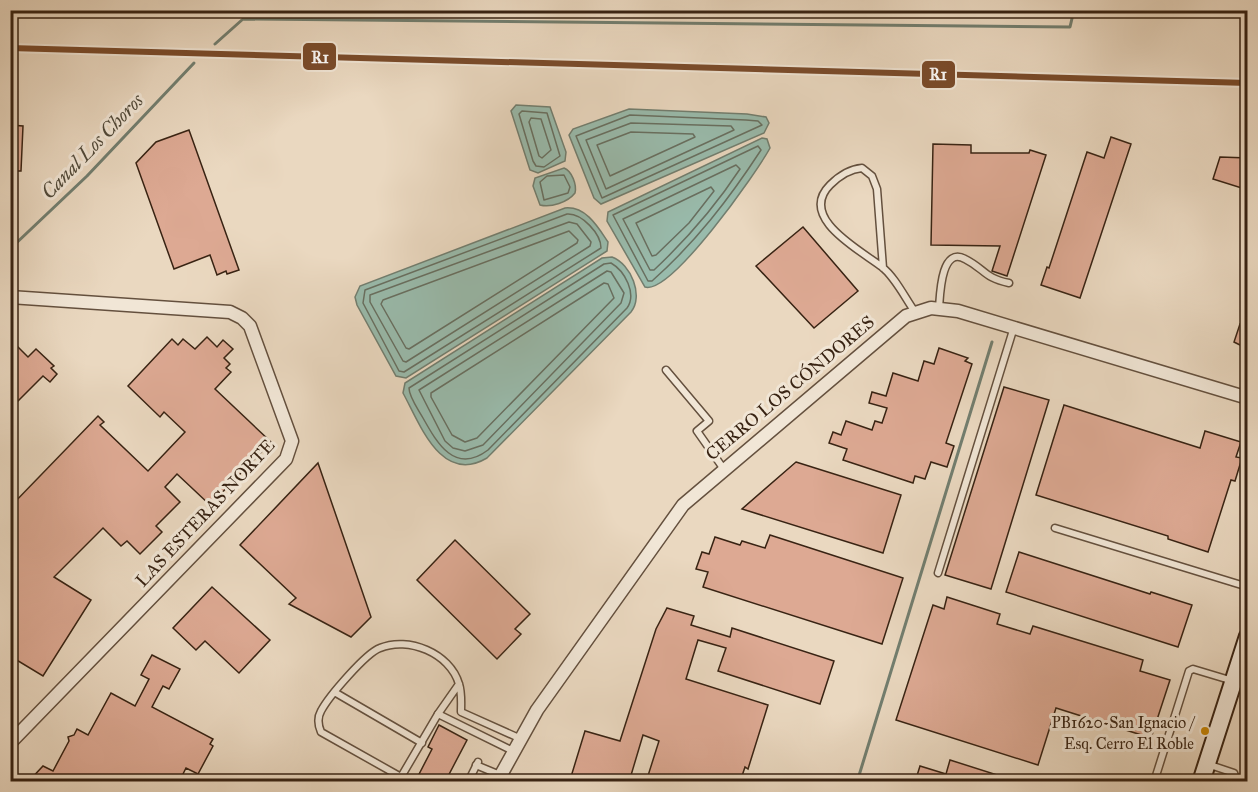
<svg xmlns="http://www.w3.org/2000/svg" width="1258" height="792" font-family="'IM FELL Great Primer',serif">
<style>
.water{fill:#99bbac;stroke:#727e6f;stroke-width:1.5}
.lines{fill:none;stroke-linecap:round;stroke-linejoin:round}
.shore{stroke:#686f60;stroke-width:1.5}
.stream{stroke:#727e6f;stroke-width:3}
.building{fill:#dda993;stroke:#382313;stroke-width:1.5}
.lane-casing{stroke:#64503e;stroke-width:9}
.street-casing{stroke:#64503e;stroke-width:15}
.secondary-casing{stroke:#382313;stroke-width:20}
.lane{stroke:#f1e6d6;stroke-width:6}
.street{stroke:#f1e6d6;stroke-width:12}
.secondary{stroke:#f1e6d6;stroke-width:16}
.rail-1-casing{stroke:#f1e6d6;stroke-width:10}
.rail-1{stroke:#7a4b2a;stroke-width:6}
.bus-dot{fill:#c78505;stroke:#f1e6d6;stroke-width:2}
.labels{text-anchor:middle;stroke-width:6;stroke-linejoin:round;paint-order:stroke}
.bus-label{font-size:16px;fill:#382313;stroke:#f1e6d6;text-anchor:end}
.street-label{font-size:18px;fill:#382313;stroke:#f1e6d6}
.water-label{font-size:20px;font-style:italic;fill:#504939;stroke:#f1e6d6}
.line-badge{stroke:#f1e6d6;stroke-width:2}
.badge-label{font-size:16px;text-anchor:middle;font-weight:bold;fill:#fff}
</style>
<rect width="100%" height="100%" fill="#ead8c0"/>
<filter id="stains"><feTurbulence type="fractalNoise" baseFrequency=".00333" numOctaves="4"/><feColorMatrix values="0 0 0 0 .2 0 0 0 0 .09 0 0 0 0 .02 0 0 0 .5 -.17"/></filter>
<radialGradient id="worn" r=".72"><stop offset=".6" stop-color="#630" stop-opacity="0"/><stop offset="1" stop-color="#630" stop-opacity=".3"/></radialGradient>
<g class="water">
<path d="M516,105L550,107L566,152L565,161L538,173L530,170L511,111Z"/>
<path d="M629,109L747,114L766,117L769,123L764,133L601,204L594,198L569,135L573,129Z"/>
<path d="M762,138L767,139L770,148C757,172 671,295 645,287L607,221L608,212Z"/>
<path d="M564,168C572,171 577,185 575,193C568,202 551,208 540,205L533,186L535,178Z"/>
<path d="M565,208C586,206 598,227 608,242L607,251L406,378L396,376L357,305L355,297L360,286Z"/>
<path d="M612,257C631,264 644,296 631,312L487,458C441,485 420,424 403,393L405,383L602,258Z"/>
</g>
<g class="lines">
<g class="shore">
<path d="M522,111L547,113L560,156L544,167L536,166L533,161L519,114Z"/>
<path d="M630,115L746,120L758,121L762,125L602,198L576,136Z"/>
<path d="M531,118L541,119L551,150L542,158L539,156L529,122Z"/>
<path d="M631,123L731,126L734,130L606,189L586,140Z"/>
<path d="M631,132L693,134L695,137L610,176L597,145Z"/>
<path d="M758,146L761,150C729,199 696,242 652,281H648L613,215Z"/>
<path d="M736,165L740,169C715,207 687,239 654,270H650L623,219Z"/>
<path d="M564,175L570,187L568,193L544,200L540,182L547,176Z"/>
<path d="M711,187L714,191L689,223L656,255L652,256L636,223Z"/>
<path d="M567,214C582,213 601,234 601,248L404,372L399,371L363,303L365,290Z"/>
<path d="M569,222L577,224L591,242L590,246L406,362L403,361L370,302V295Z"/>
<path d="M569,231L578,240L577,243L409,349L406,348L381,304L383,300Z"/>
<path d="M611,263C625,271 637,294 627,308L488,450C455,475 437,443 423,418C418,409 409,397 409,388L604,264Z"/>
<path d="M607,271L611,272L624,293L621,303L483,445L465,451L453,448L445,441L419,390Z"/>
<path d="M604,283L608,284L614,298L477,438L465,442L452,435L431,397V393Z"/>
</g>
<g class="stream">
<path d="M215,44L243,19L1070,27L1074,10"/>
<path d="M10,249L87,176L194,63"/>
<path d="M857,782L992,342"/>
</g>
</g>
<g class="building">
<path d="M10,125L23,126L21,171H10Z"/>
<path d="M189,130L239,270L227,274L226,271L217,275L210,255L174,269L136,163L156,142Z"/>
<path d="M1111,137L1131,144L1080,298L1041,285L1047,267L1049,268L1087,152L1104,158Z"/>
<path d="M933,144L971,145V153H1029L1030,150L1046,155L1007,276L992,271L1000,246L931,245Z"/>
<path d="M1220,157L1248,158V190L1213,179Z"/>
<path d="M803,227L858,291L814,328L756,266Z"/>
<path d="M1240,324L1248,327V349L1234,342Z"/>
<path d="M207,337L217,347L223,340L233,349L224,358L230,364L226,368L231,372L215,389L271,442L210,505L177,474L165,487L180,502L156,526L162,532L140,554L127,541L121,546L103,528L54,577L91,600L43,676L10,656V507L98,416L104,422L100,425L148,471L185,432L164,412L160,417L128,386L172,339L178,345L183,339L195,349Z"/>
<path d="M15,344L28,357L36,349L54,366L51,368L57,374L50,382L43,376L10,409V348Z"/>
<path d="M939,348L968,358L965,361L972,364L946,443L954,446L947,467L931,462L925,479L915,476L913,483L843,460L847,449L829,443L833,432L841,435L846,421L872,430L875,421L882,423L887,408L869,403L872,392L886,396L893,373L918,381L924,361L934,364Z"/>
<path d="M1004,387L1049,400L991,589L945,575Z"/>
<path d="M1064,405L1200,448L1205,431L1241,442L1236,457L1242,458L1235,481L1231,480L1208,552L1168,539V536L1036,495Z"/>
<path d="M796,462L901,495L883,553L742,509Z"/>
<path d="M318,463L371,617L351,637L289,604L296,598L240,545Z"/>
<path d="M770,535L903,578L882,644L703,587L708,572L696,569L702,552L709,554L715,537L740,545L742,541L765,548Z"/>
<path d="M455,540L530,614L515,629L521,634L497,659L417,580Z"/>
<path d="M1019,552L1150,594L1151,592L1192,605L1178,647L1006,592Z"/>
<path d="M212,587L270,640L239,673L205,641L196,650L173,628Z"/>
<path d="M947,597L1000,614L997,624L1030,634L1033,626L1143,660L1140,671L1170,680L1151,738L1056,708L1038,765L896,720L933,605L944,609Z"/>
<path d="M667,608L694,616L691,625L730,637L732,628L834,661L820,704L718,671L726,648L698,640L686,679L768,705L748,769L745,767L740,782H646L659,741L643,735L629,782L570,780L585,731L620,741L656,629Z"/>
<path d="M152,655L180,669L169,689L163,686L152,707L213,739L210,744L213,746L198,774L186,768L179,782H28L43,766L53,771L69,741L68,737L74,735L77,729L88,735L111,693L135,706L149,679L141,675Z"/>
<path d="M439,725L467,740L445,782H415L432,749L428,747Z"/>
<path d="M950,760L1013,780V782H915L920,766L946,774Z"/>
</g>
<g class="lines">
<defs>
<g id="lane">
<path d="M883,268L877,189L872,176L862,168C850,169 839,176 830,185C797,218 862,251 882,267C895,277 905,298 915,312"/>
<path d="M939,308C940,295 941,246 965,259C985,269 984,278 1009,283"/>
<path d="M666,370L709,421L697,431L723,468"/>
<path d="M1055,528L1248,587"/>
<path d="M938,573L1014,327"/>
<path d="M459,684L438,714L401,777L321,732C318,725 317,718 321,711C329,696 366,653 380,648C408,636 450,653 459,684C462,693 461,703 461,712L519,738"/>
<path d="M336,693L422,743"/>
<path d="M438,714L513,751"/>
<path d="M1207,764L1234,773L1237,782"/>
<path d="M476,765L500,775"/>
<path d="M468,782L478,762"/>
<path d="M1154,782L1189,671L1193,669L1233,681"/>
</g>
<g id="street">
<path d="M10,297L230,312L242,318L250,326L292,441L286,459L10,743"/>
<path d="M497,782L537,710L683,505L906,316L931,308L958,311L1248,398"/>
</g>
<path id="secondary" d="M1201,782L1248,636"/>
</defs>
<use href="#lane" class="lane-casing"/>
<use href="#street" class="street-casing"/>
<use href="#secondary" class="secondary-casing"/>
<use href="#lane" class="lane"/>
<use href="#street" class="street"/>
<use href="#secondary" class="secondary"/>
<defs>
<path id="rail-1" d="M10,48L1248,83"/>
</defs>
<use href="#rail-1" class="rail-1-casing"/>
<use href="#rail-1" class="rail-1"/>
</g>
<circle class="bus-dot" cx="1205" cy="731" r="5"/>
<g class="labels">
<g class="bus-label">
<text x="1194" y="728">PB1620-San Ignacio /<tspan x="1194" dy="21">Esq. Cerro El Roble</tspan></text>
</g>
<g class="street-label">
<text transform="translate(790 388) rotate(-40)" y="6">CERRO LOS CÓNDORES</text>
<text transform="translate(205 513) rotate(-47)" y="6">LAS ESTERAS NORTE</text>
</g>
<g class="water-label">
<text transform="translate(92 146) rotate(-46)" y="7">Canal Los Choros</text>
</g>
</g>
<g class="line-badge">
<rect x="302" y="42" width="35" height="29" rx="6" fill="#7a4b2a"/>
<rect x="921" y="60" width="35" height="29" rx="6" fill="#7a4b2a"/>
</g>
<g class="badge-label">
<text x="320" y="63">R1</text>
<text x="938" y="80">R1</text>
</g>
<rect width="1258" height="792" fill="none" stroke="#ead8c0" stroke-width="36"/>
<rect x="12" y="12" width="1234" height="768" fill="none" stroke="#382313" stroke-width="3"/>
<rect x="18" y="18" width="1222" height="756" fill="none" stroke="#382313" stroke-width="1.5"/>
<rect width="100%" height="100%" filter="url(#stains)"/>
<rect width="100%" height="100%" fill="url(#worn)"/>
</svg>
